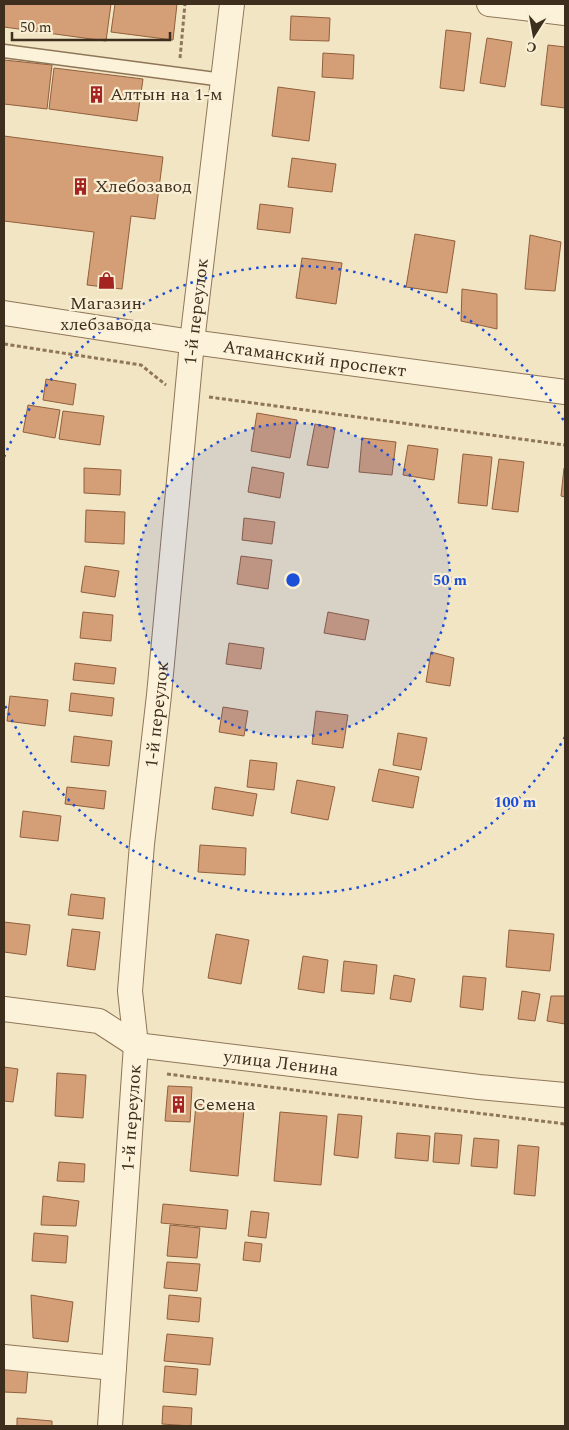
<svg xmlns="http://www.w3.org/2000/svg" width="569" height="1430" font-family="Spectral,serif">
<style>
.building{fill:#d49f77;stroke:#915f3c}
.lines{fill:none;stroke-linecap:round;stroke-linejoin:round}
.lane-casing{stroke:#8f7658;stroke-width:15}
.street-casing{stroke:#8f7658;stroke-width:26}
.path{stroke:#8f7658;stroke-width:3;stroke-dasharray:4 2.5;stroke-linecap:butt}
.lane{stroke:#fcf2d9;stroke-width:12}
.street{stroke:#fcf2d9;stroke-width:24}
.ring{fill:none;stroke:#1d4ed8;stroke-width:2.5;stroke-dasharray:2.5 5}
.labels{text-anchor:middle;stroke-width:4.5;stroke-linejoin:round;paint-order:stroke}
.poi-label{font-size:18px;fill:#3e2e1e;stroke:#f9efd5;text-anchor:start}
.street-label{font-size:18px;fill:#3e2e1e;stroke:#f9efd5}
.centre{fill:#1d4ed8;stroke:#f9efd5;stroke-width:2.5}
.ring-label{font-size:15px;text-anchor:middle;font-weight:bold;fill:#1d4ed8;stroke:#f9efd5;stroke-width:4.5;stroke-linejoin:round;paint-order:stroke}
</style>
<rect width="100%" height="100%" fill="#f2e5c4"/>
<g class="building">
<path d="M4,4H111L106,41L4,27Z"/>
<path d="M115,4H177L173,40L111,32Z"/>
<path d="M291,16L330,18L329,41L290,40Z"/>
<path d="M446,30L471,33L464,91L440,88Z"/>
<path d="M487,38L512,42L505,87L480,83Z"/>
<path d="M548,45L565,47V108L541,105Z"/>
<path d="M323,53L354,55L353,79L322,77Z"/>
<path d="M4,60L52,65L47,109L4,104Z"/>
<path d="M54,68L143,79L137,121L49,109Z"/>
<path d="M278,87L315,92L309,141L272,136Z"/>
<path d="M4,136L163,157L155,219L131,216L122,289L87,285L94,232L4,221Z"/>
<path d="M292,158L336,164L332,192L288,187Z"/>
<path d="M260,204L293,208L290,233L257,229Z"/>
<path d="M415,234L455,241L447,293L406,287Z"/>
<path d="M530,235L561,242L555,291L525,289Z"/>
<path d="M302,258L342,263L336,304L296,298Z"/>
<path d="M462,289L497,294V329L461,321Z"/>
<path d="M46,379L76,384L73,405L43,400Z"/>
<path d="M28,405L60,410L55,438L23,432Z"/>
<path d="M63,411L104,416L100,445L59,439Z"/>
<path d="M257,413L297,420L290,458L251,451Z"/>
<path d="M315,424L335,428L328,468L307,465Z"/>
<path d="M362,438L396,442L392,475L359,472Z"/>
<path d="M408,445L438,449L434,480L403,475Z"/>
<path d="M463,454L492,457L487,506L458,503Z"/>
<path d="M499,459L524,462L518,512L492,509Z"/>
<path d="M252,467L284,473L280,498L248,492Z"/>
<path d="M84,468L121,470L120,495L84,493Z"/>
<path d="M564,468H565V497L561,496Z"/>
<path d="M86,510L125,512L124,544L85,542Z"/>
<path d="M244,518L275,522L272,544L242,540Z"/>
<path d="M241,556L272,560L268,589L237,584Z"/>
<path d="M85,566L119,571L115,597L81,592Z"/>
<path d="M83,612L113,615L111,641L80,638Z"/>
<path d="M328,612L369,620L365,640L324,633Z"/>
<path d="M229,643L264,648L261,669L226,664Z"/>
<path d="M431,652L454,658L450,686L426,682Z"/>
<path d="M75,663L116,668L114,684L73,680Z"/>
<path d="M71,693L114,698L112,716L69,711Z"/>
<path d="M10,696L48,700L45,726L7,721Z"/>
<path d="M223,707L248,711L244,736L219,732Z"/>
<path d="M316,711L348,715L343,748L312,744Z"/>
<path d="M398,733L427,738L421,770L393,765Z"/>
<path d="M74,736L112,741L109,766L71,762Z"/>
<path d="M250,760L277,763L274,790L247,787Z"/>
<path d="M379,769L419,777L413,808L372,801Z"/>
<path d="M297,780L335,787L328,820L291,813Z"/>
<path d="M67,787L106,791L104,809L65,804Z"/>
<path d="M215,787L257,794L253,816L212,809Z"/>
<path d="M23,811L61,816L58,841L20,837Z"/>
<path d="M200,845L246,848L245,875L198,872Z"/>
<path d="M71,894L105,898L103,919L68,915Z"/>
<path d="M4,922L30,925L26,955L4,952Z"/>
<path d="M72,929L100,932L95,970L67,966Z"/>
<path d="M509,930L554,934L550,971L506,967Z"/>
<path d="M216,934L249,940L241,984L208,978Z"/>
<path d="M303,956L328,960L324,993L298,989Z"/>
<path d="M344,961L377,965L374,994L341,991Z"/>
<path d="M394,975L415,979L411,1002L390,999Z"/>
<path d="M463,976L486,978L483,1010L460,1007Z"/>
<path d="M522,991L540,994L535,1021L518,1019Z"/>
<path d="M551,996H565V1024L547,1021Z"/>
<path d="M4,1067L18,1069L13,1102L4,1101Z"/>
<path d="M57,1073L86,1075L83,1118L55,1116Z"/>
<path d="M168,1086L192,1087L190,1122L165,1121Z"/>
<path d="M196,1104L244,1109L238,1176L190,1171Z"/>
<path d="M280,1112L327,1116L321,1185L274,1181Z"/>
<path d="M338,1114L362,1116L358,1158L334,1155Z"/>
<path d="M397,1133L430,1136L428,1161L395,1158Z"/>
<path d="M435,1133L462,1135L459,1164L433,1162Z"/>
<path d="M474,1138L499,1140L497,1168L471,1166Z"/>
<path d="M518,1145L539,1147L535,1196L514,1194Z"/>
<path d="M59,1162L85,1164L84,1182L57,1181Z"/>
<path d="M43,1196L79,1201L76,1226L41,1225Z"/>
<path d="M163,1204L228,1210L226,1229L161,1223Z"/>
<path d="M251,1211L269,1213L266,1238L248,1236Z"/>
<path d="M170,1225L200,1228L197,1258L167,1256Z"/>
<path d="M34,1233L68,1236L66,1263L32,1261Z"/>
<path d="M245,1242L262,1244L260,1262L243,1260Z"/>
<path d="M167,1262L200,1264L197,1291L164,1288Z"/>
<path d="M31,1295L73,1302L68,1342L33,1338Z"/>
<path d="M169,1295L201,1298L199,1322L167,1319Z"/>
<path d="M167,1334L213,1338L210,1365L164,1361Z"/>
<path d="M165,1366L198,1369L196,1395L163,1392Z"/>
<path d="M4,1368L28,1369L26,1393L4,1392Z"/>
<path d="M163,1406L192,1408L191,1426L162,1424Z"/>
<path d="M17,1418L52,1421V1426H17Z"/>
</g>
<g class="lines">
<defs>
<path id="lane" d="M4,51L223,80"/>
<g id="street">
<path d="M489,4L565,13"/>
<path id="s1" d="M4,313L192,342L565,392"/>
<path id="s2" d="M4,1009L99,1021L136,1045L479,1087L565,1095"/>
<path d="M4,1357L114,1368"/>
<path id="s3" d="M110,1426L136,1045L130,991L142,844L159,695L192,342L232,4"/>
</g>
</defs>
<use href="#lane" class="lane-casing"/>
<use href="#street" class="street-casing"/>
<g class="path">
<path d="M180,58L185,4"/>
<path d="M4,344L141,365L166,385"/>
<path d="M209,397L565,445"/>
<path d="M167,1074L565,1124"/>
</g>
<use href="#lane" class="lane"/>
<use href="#street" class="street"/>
</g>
<circle cx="293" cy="580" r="157" fill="#1d4ed8" fill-opacity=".12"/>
<g class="ring">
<circle cx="293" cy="580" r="157"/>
<path d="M565 737A314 314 0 0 1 4 703M4 457A314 314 0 0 1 565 423"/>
</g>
<defs>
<symbol id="building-bare" viewBox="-9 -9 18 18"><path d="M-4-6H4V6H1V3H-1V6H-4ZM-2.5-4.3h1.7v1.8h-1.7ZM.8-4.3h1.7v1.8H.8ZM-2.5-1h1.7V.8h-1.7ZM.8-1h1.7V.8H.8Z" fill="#a42422" stroke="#f9efd5" stroke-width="2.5" paint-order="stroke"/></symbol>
<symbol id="shop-bare" viewBox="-9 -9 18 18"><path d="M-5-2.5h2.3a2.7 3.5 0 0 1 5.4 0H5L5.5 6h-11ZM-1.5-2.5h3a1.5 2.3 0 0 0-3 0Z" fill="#a42422" stroke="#f9efd5" stroke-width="2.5" paint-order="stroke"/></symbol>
</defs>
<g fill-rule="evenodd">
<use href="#building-bare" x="84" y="82" width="25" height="25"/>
<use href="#building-bare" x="68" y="174" width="25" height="25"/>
<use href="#shop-bare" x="94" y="268" width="25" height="25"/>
<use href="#building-bare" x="166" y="1092" width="25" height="25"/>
</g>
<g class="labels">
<g class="poi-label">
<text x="110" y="100">Алтын на 1-м</text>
<text x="95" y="192">Хлебозавод</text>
<text x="106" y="309" text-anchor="middle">Магазин<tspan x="106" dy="21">хлебзавода</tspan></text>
<text x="193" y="1110">Семена</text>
</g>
<g class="street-label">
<text dy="6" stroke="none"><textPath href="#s3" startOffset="1119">1-й переулок</textPath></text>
<text dy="6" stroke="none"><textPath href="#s1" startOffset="314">Атаманский проспект</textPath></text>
<text dy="6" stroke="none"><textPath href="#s3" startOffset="714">1-й переулок</textPath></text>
<text dy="6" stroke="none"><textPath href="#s2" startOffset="286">улица Ленина</textPath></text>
<text dy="6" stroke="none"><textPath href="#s3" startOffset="309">1-й переулок</textPath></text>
</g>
</g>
<circle cx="293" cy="580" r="8" class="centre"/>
<g class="ring-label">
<text x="450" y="585">50 m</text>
<text x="515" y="807">100 m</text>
</g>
<rect width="569" height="1430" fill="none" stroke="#3e2e1e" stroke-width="10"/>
<g transform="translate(534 35) rotate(191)" stroke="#f9efd5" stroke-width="4" paint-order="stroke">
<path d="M0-4L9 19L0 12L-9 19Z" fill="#3e2e1e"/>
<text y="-8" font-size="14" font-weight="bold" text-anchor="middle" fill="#3e2e1e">С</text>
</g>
<path d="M12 32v8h158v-8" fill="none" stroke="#3e2e1e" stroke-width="2.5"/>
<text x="20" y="32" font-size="15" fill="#3e2e1e" stroke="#f9efd5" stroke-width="4" paint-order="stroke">50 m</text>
</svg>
